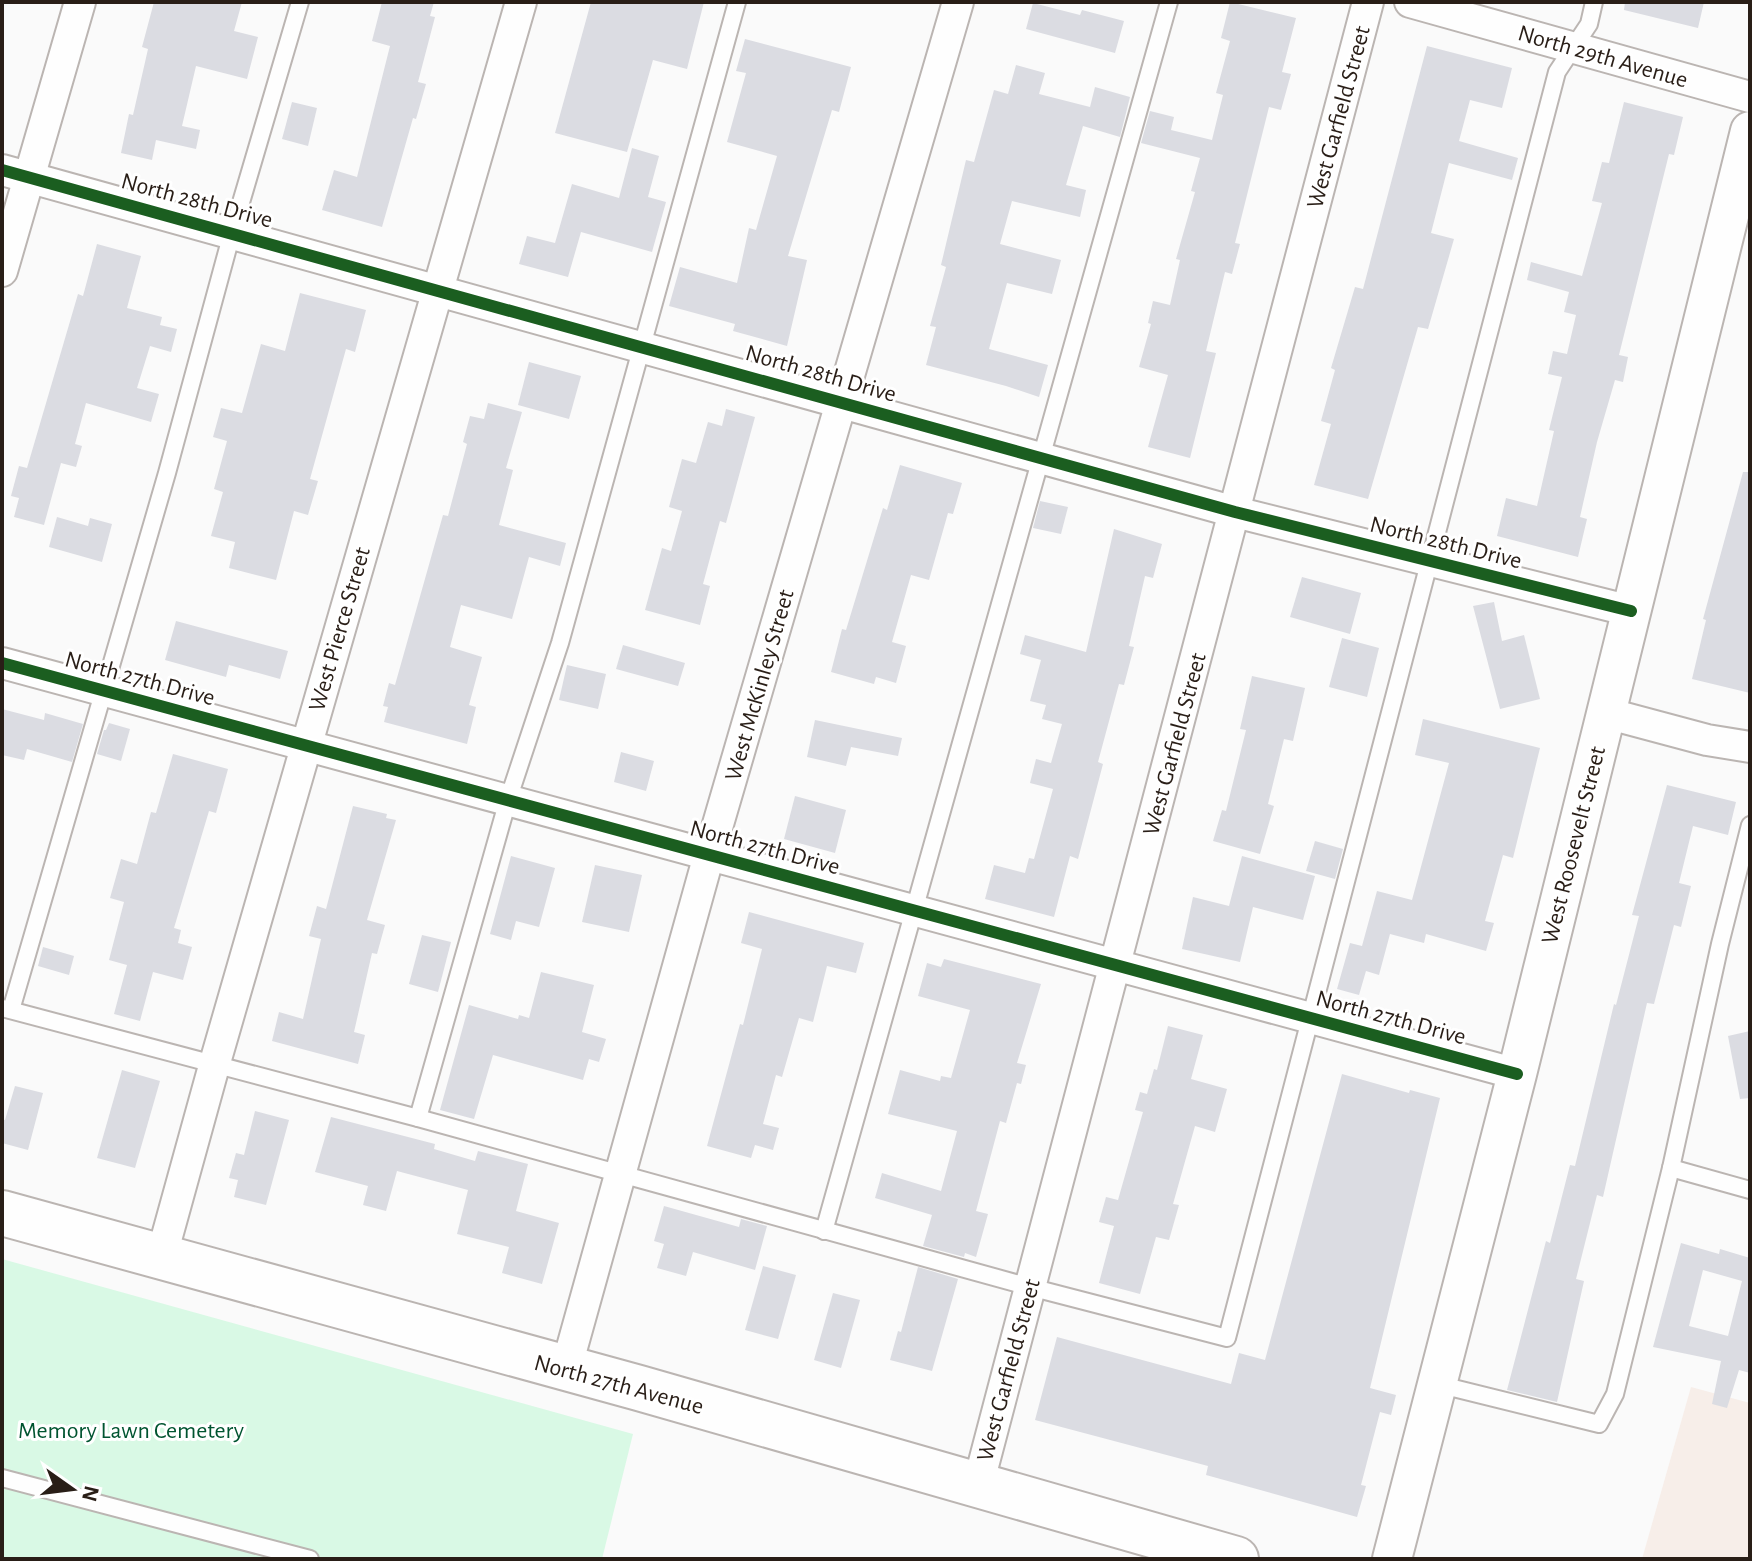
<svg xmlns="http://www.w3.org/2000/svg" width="1752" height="1561" font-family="'Alegreya Sans',sans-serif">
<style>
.built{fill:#f7eee9}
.green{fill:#d9f9e5}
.building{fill:#dbdce2;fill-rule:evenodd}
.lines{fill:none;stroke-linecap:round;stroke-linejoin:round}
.service-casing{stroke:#bbb5b2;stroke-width:20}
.minor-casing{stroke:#bbb5b2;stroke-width:34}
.tertiary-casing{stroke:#bbb5b2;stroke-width:42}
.secondary-casing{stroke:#bbb5b2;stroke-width:48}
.service{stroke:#fefefe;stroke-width:16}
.minor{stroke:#fefefe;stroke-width:30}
.tertiary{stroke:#fefefe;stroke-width:38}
.secondary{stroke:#fefefe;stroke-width:44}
.cycleway-casing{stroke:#fff;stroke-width:17}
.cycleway{stroke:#1b5e20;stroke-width:12}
.labels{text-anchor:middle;stroke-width:6;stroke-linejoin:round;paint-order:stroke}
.street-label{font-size:24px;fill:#291e17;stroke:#fff}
.park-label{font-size:24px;fill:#005430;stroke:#fff}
</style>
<rect width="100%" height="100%" fill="#fafafa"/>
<path class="built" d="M1691,1387L1750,1403V1559H1642Z"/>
<path class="green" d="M2,1259L633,1434L602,1559H2Z"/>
<g class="building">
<path d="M154,2H242L234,31L258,37L247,79L196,66L182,126L200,130L196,149L156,140L152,160L121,153L129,114L133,115L148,49L142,47Z"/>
<path d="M382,2H434L430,16L435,17L418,82L426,84L416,119L413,118L382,227L322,210L334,170L357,177L390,46L372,41Z"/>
<path d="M591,2H704L687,69L653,60L627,152L555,133Z"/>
<path d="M1230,2L1296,18L1282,72L1291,74L1281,110L1269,107L1235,243L1240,244L1232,274L1225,272L1206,351L1216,353L1190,458L1148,447L1168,375L1139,367L1151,324L1148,323L1153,301L1170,305L1180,260L1176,259L1195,192L1191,191L1200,158L1141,143L1150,111L1174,117L1171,130L1212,140L1223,95L1216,93L1230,41L1221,38Z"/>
<path d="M1625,2H1704L1698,28L1624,10Z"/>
<path d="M1033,3L1080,15L1082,10L1124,21L1115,53L1026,29Z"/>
<path d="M745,39L851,67L839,112L832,110L788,256L807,260L787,346L733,331L735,324L669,306L680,267L737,283L749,228L756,230L777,156L727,142L746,73L736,71Z"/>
<path d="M1427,46L1512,68L1502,108L1470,100L1459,141L1518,158L1512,180L1449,163L1431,233L1454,239L1428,329L1418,327L1368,499L1314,485L1331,424L1321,421L1335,370L1331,368L1355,287L1363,289Z"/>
<path d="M1016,65L1045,73L1039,94L1090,107L1095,87L1130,97L1120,137L1083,126L1066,185L1086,190L1080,217L1012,201L1000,244L1061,260L1052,294L1007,283L989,349L1048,365L1039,397L1006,386L926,365L936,327L930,326L946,267L941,265L966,160L974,162L994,90L1008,94Z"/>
<path d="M292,102L317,108L308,146L282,139Z"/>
<path d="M1624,102L1683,117L1674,155L1669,154L1619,355L1628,357L1623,382L1615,380L1597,442L1580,517L1587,519L1578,557L1497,536L1506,498L1537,506L1554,431L1549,430L1562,377L1548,374L1553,351L1567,354L1576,315L1564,312L1569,292L1527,280L1531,262L1582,276L1602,203L1592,201L1602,162L1609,163Z"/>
<path d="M632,148L659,156L648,197L666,202L652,252L581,232L568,277L519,264L527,236L555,243L572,184L619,198Z"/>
<path d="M97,244L141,256L127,308L162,317L160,325L177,329L171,352L150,346L137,388L159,394L151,422L86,403L75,444L82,446L76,467L61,463L44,525L14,517L19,498L11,496L19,466L27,468L78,294L83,296Z"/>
<path d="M300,293L366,310L355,352L346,349L310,479L318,481L308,515L294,511L276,580L229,568L235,542L211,536L223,492L214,489L227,441L213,437L221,408L242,413L261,344L285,351Z"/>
<path d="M529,362L581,376L569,419L518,405Z"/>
<path d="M488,403L522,412L506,468L513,470L499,525L566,543L560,566L529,557L512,619L461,605L450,647L482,657L469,705L476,707L467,744L384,722L388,707L383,706L389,683L395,685L443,515L448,516L467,444L463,442L470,416L484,419Z"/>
<path d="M726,409L755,417L726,523L720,521L703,584L710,586L700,625L645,610L662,548L671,551L682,511L669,507L682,459L696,463L708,422L722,426Z"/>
<path d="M900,465L962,483L953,514L948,513L929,580L911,575L892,642L906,646L896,683L876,677L874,684L831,672L842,629L846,630L883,508L887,510Z"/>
<path d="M1743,472H1750V693L1692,679L1706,620L1703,619Z"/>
<path d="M1040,501L1068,507L1061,534L1033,528Z"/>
<path d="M57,517L88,526L90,518L112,524L102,562L49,547Z"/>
<path d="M1114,529L1162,544L1153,578L1145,576L1129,646L1134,647L1124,685L1119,684L1098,762L1103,764L1078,859L1070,856L1054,917L985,899L994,865L1025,873L1029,858L1034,859L1053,789L1030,783L1036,759L1051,763L1062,724L1042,719L1046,705L1030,701L1041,660L1020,654L1025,635L1086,652Z"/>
<path d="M1302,577L1361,593L1350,634L1290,617Z"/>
<path d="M1494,602L1502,641L1524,635L1540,699L1500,709L1473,606Z"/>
<path d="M176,621L288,651L280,679L229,665L226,677L165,660Z"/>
<path d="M1342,638L1379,648L1367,697L1329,687Z"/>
<path d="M623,645L685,663L678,686L616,669Z"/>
<path d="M567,665L606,674L598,709L559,700Z"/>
<path d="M1252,676L1305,688L1293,741L1284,739L1268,804L1274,806L1260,854L1213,841L1222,810L1226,811L1246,730L1240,729Z"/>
<path d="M2,709L44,720L45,713L83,724L72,762L27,749L24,760L2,755Z"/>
<path d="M1423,719L1540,748L1513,858L1503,855L1485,921L1494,923L1486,951L1426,934L1424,943L1390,934L1379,975L1366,971L1359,995L1337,989L1350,943L1362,946L1377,891L1412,900L1449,763L1415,755Z"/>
<path d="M815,720L902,738L898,756L851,747L846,766L807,757Z"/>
<path d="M109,723L130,729L121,761L97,754L104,730H106Z"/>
<path d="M621,752L654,761L646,791L614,782Z"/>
<path d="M173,754L228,769L216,813L209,811L174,928L181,930L178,943L192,947L183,980L153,972L140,1021L114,1014L127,965L109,960L124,902L110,898L121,859L137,864L151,812L156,813Z"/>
<path d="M1667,785L1736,802L1728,835L1693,826L1679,883L1691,886L1681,927L1674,925L1654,1004L1647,1003L1603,1197L1597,1195L1576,1279L1584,1281L1557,1402L1507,1390L1546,1241L1550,1243L1570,1165L1575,1166L1614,1004L1616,1005L1639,916L1632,915Z"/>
<path d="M795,796L846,810L835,853L784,839Z"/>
<path d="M353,806L387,814L386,818L396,820L367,920L385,925L377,954L372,953L354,1032L365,1035L358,1064L272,1041L279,1012L303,1019L321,939L309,936L317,906L326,909Z"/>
<path d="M1315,841L1343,849L1335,879L1306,871Z"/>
<path d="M511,856L555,868L539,927L516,921L511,940L490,934Z"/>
<path d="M1242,856L1315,876L1303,920L1253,907L1240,962L1182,949L1193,897L1229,906Z"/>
<path d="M595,865L642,875L629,932L582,922Z"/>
<path d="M749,912L864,943L856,973L827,966L813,1022L799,1018L782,1077L776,1075L763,1124L779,1128L773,1150L755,1145L751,1158L707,1146L740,1024L743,1025L762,949L741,943Z"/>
<path d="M422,935L451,942L438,992L409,984Z"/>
<path d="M43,947L74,956L69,975L38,966Z"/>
<path d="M944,959L1041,984L1017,1063L1026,1065L1021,1084L1017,1083L1006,1123L1000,1121L976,1211L988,1214L976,1257L965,1253L964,1257L923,1246L932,1215L875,1198L882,1173L941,1191L957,1131L888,1114L900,1070L940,1081L941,1076L951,1078L970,1010L918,996L927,963L941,967Z"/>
<path d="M541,972L594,985L582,1032L606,1039L599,1062L589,1059L583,1080L493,1055L474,1119L440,1110L469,1005L518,1019L519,1015L529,1018Z"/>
<path d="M1168,1026L1203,1035L1191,1079L1227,1089L1215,1132L1195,1126L1173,1204L1179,1205L1169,1240L1156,1237L1140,1294L1099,1283L1114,1226L1099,1222L1106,1197L1118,1200L1143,1112L1135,1110L1140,1092L1147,1094L1154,1069L1157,1070Z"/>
<path d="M1750,1031V1098L1740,1099L1728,1036Z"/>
<path d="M122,1070L160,1081L135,1168L97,1158Z"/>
<path d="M1342,1074L1409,1093L1410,1090L1440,1098L1370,1388L1396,1395L1391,1415L1380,1412L1361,1485L1366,1486L1357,1517L1206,1475L1208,1466L1035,1420L1057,1337L1231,1384L1239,1353L1265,1360Z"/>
<path d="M15,1086L43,1093L28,1150L2,1143V1119L5,1120Z"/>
<path d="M255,1111L289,1120L266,1205L234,1197L238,1180L229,1178L236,1153L244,1155Z"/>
<path d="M331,1117L435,1144L434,1149L475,1161L478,1151L528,1164L516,1211L559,1223L542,1284L502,1273L509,1247L457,1234L468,1190L397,1171L386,1211L363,1205L368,1186L315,1172Z"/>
<path d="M664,1206L739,1227L741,1219L767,1226L755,1270L693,1252L686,1276L657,1268L664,1244L654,1241Z"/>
<path d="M1681,1243L1719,1254L1720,1249L1750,1258V1373L1739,1370L1727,1408L1712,1404L1721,1361L1653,1347ZM1703,1270L1742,1281L1728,1336L1689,1326Z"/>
<path d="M763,1266L796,1275L778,1339L745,1330Z"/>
<path d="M918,1267L958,1279L932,1371L890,1360L898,1331L901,1332Z"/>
<path d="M833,1293L860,1300L841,1368L814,1360Z"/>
</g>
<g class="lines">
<defs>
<g id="service">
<path d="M2,1008L418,1118L1030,1287L1227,1338L1557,72L1589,24L1594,2"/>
<path d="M11,1010L167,473L232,233L300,2"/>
<path d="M418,1118L508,800L560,643L737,2"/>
<path d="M1671,1168L1750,1190"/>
<path d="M824,1231L1169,2"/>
<path d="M1437,1384L1599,1424L1615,1394L1671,1168L1720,944L1750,825"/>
<path d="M2,1478L310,1559"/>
</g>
<g id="minor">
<path d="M1410,2L1750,97"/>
<path d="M2,170L1235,512L1631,611"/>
<path d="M2,271L80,2"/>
<path d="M2,663L1517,1074"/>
<path d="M1606,713L1707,740L1750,747"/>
<path d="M161,1258L214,1066L521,2"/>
<path d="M566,1369L709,855L958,2"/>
<path d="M978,1485L1368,2"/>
</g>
<path id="tertiary" d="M1392,1559L1517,1074L1750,131"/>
<path id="secondary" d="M2,1213L639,1388L1236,1559"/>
</defs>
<use href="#service" class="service-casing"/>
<use href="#minor" class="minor-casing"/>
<use href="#tertiary" class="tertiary-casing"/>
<use href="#secondary" class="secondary-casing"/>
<use href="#service" class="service"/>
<use href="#minor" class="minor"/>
<use href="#tertiary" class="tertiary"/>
<use href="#secondary" class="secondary"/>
<defs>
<g id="cycleway">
<path d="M2,170L1235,512L1631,611"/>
<path d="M2,663L1517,1074"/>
</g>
</defs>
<use href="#cycleway" class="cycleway-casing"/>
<use href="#cycleway" class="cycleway"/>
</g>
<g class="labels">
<g class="street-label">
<text transform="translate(1603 56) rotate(16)" y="8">North 29th Avenue</text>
<text transform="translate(1338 117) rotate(-75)" y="8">West Garfield Street</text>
<text transform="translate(197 200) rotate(15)" y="8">North 28th Drive</text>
<text transform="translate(821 373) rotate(16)" y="8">North 28th Drive</text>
<text transform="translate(1446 542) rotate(14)" y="8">North 28th Drive</text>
<text transform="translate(339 629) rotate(-74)" y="8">West Pierce Street</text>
<text transform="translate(140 678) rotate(15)" y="8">North 27th Drive</text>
<text transform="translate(759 685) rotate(-74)" y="8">West McKinley Street</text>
<text transform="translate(1174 744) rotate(-75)" y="8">West Garfield Street</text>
<text transform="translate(1573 845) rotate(-76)" y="8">West Roosevelt Street</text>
<text transform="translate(765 847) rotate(15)" y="8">North 27th Drive</text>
<text transform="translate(1391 1017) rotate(15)" y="8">North 27th Drive</text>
<text transform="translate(1008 1370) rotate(-75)" y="8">West Garfield Street</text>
<text transform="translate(619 1384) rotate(15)" y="8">North 27th Avenue</text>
</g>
<g class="park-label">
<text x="131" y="1438">Memory Lawn Cemetery</text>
</g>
</g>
<rect width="1752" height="1561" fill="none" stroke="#291e17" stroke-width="8"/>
<g transform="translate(72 1489) rotate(104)" stroke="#ffffff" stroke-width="6" paint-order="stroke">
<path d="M0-6L14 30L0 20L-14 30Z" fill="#291e17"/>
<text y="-12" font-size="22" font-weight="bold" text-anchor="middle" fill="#291e17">N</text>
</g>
</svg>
